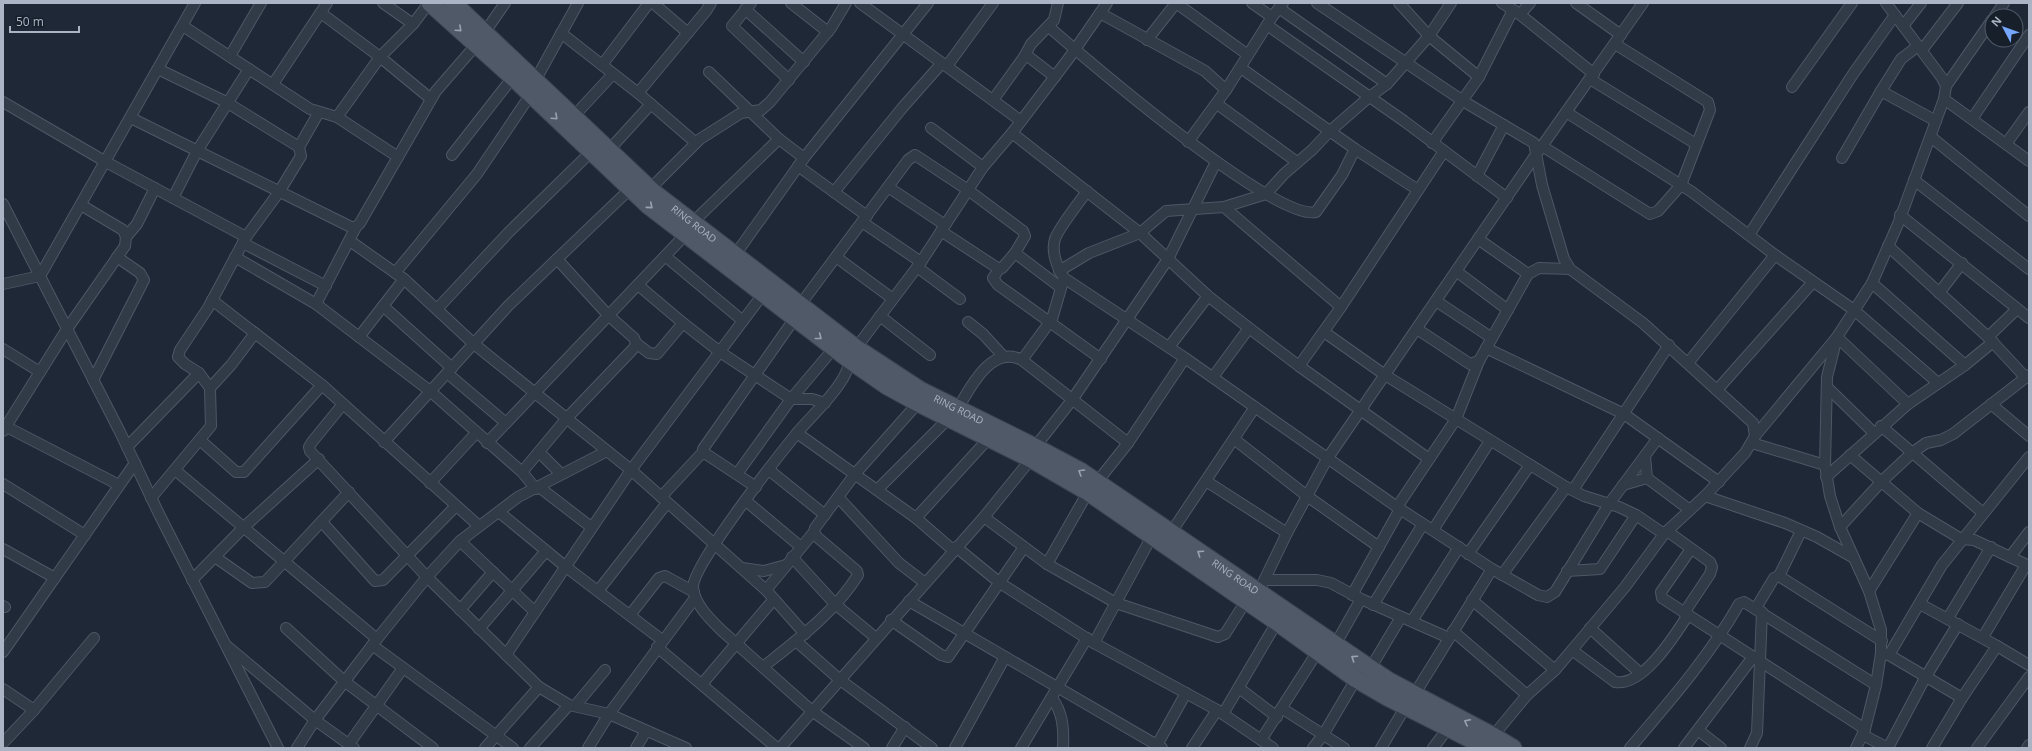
<svg xmlns="http://www.w3.org/2000/svg" width="2032" height="751" font-family="'Open Sans',sans-serif">
<style>
.lines{fill:none;stroke-linecap:round;stroke-linejoin:round}
.street-casing{stroke:#4f5766;stroke-width:12}
.primary-casing{stroke:#3b4351;stroke-width:19}
.street{stroke:#313a47;stroke-width:10}
.primary{stroke:#4f5968;stroke-width:17}
.oneway{stroke:#99a2b2}
.labels{text-anchor:middle;stroke-width:3;stroke-linejoin:round;paint-order:stroke}
.street-label{font-size:10px;fill:#abb4c5;stroke:#171f2b}
</style>
<rect width="100%" height="100%" fill="#1e2837"/>
<g class="lines">
<defs>
<g id="street">
<path d="M383,3L413,24"/>
<path d="M653,3L688,33"/>
<path d="M751,3L732,26L789,80"/>
<path d="M791,3L828,32"/>
<path d="M860,3L1021,121"/>
<path d="M1176,3L1248,55"/>
<path d="M1252,3L1272,17"/>
<path d="M1317,3L1463,101L1534,143L1542,185L1564,259L1570,269L1643,323L1753,423L1755,436L1745,453L1705,496L1664,534L1625,587L1572,650L1555,670L1527,695L1493,736"/>
<path d="M1399,3L1429,36L1479,77"/>
<path d="M1502,3L1518,13L1522,12L1530,3"/>
<path d="M1576,3L1621,35"/>
<path d="M1279,8L1387,84"/>
<path d="M745,9L804,62"/>
<path d="M321,13L380,57L431,99"/>
<path d="M1100,13L1205,71L1226,90"/>
<path d="M1518,13L1594,74"/>
<path d="M1995,16L2004,3"/>
<path d="M1267,25L1404,121L1507,198"/>
<path d="M183,26L310,109L337,117L398,157"/>
<path d="M1903,26L1921,3"/>
<path d="M1049,27C1086,59 1275,222 1316,212L1342,175L1355,149L1241,68"/>
<path d="M485,32L505,3"/>
<path d="M561,33L638,93L696,143"/>
<path d="M1147,40L1176,3"/>
<path d="M1922,50L1958,3"/>
<path d="M230,56L261,3"/>
<path d="M1024,57H1029L1055,77"/>
<path d="M602,65L649,3"/>
<path d="M947,66L993,3"/>
<path d="M709,72L779,139L804,158"/>
<path d="M536,79L578,3"/>
<path d="M1590,79L1696,144"/>
<path d="M273,84L327,3"/>
<path d="M1946,86L1992,20"/>
<path d="M1792,87L1852,3"/>
<path d="M1881,91L1936,121"/>
<path d="M638,93L706,11L711,3"/>
<path d="M1944,99L2029,161"/>
<path d="M993,100L1024,57L1031,44L1054,20L1058,3"/>
<path d="M3,102L106,162L246,237"/>
<path d="M1217,104L1297,162"/>
<path d="M1566,112L1692,192L1775,255L1854,310L1938,383"/>
<path d="M574,116L613,74"/>
<path d="M337,117L380,57L413,24L429,3"/>
<path d="M131,118L351,227H356"/>
<path d="M1972,119L2029,35"/>
<path d="M931,128L983,167"/>
<path d="M1012,133L1140,233L1208,296L1249,328L1299,366L1429,459"/>
<path d="M1931,137L2029,216"/>
<path d="M1188,142L1226,90L1272,17L1283,3"/>
<path d="M1432,143L1479,77L1513,10"/>
<path d="M2006,144L2029,112"/>
<path d="M1542,146L1650,214L1658,211L1681,185L1710,110L1708,102L1615,44"/>
<path d="M299,147L319,112"/>
<path d="M1355,149L1418,190"/>
<path d="M609,150L651,104"/>
<path d="M452,155L513,77"/>
<path d="M1842,158L1881,91L1901,59L1918,46"/>
<path d="M798,166L867,216"/>
<path d="M1477,176L1504,125"/>
<path d="M1914,180L2029,269"/>
<path d="M888,187L945,225"/>
<path d="M650,189L700,139L741,113L761,110L770,102L831,28L846,3"/>
<path d="M1087,191C1079,203 1059,227 1055,239C1051,251 1057,268 1064,278L1185,358L1397,507L1492,569L1538,595L1547,597L1555,592L1609,504L1658,438"/>
<path d="M834,192L903,107L942,63"/>
<path d="M173,198L197,151L249,69"/>
<path d="M3,204L120,432L159,514L278,748"/>
<path d="M1224,207L1341,307"/>
<path d="M1900,215L2029,318"/>
<path d="M693,222L779,139"/>
<path d="M862,222L921,262"/>
<path d="M1749,235L1853,74L1895,15"/>
<path d="M126,237L137,224L155,188"/>
<path d="M1478,239L1528,274"/>
<path d="M350,241L404,279L474,344L631,470L766,590L805,634"/>
<path d="M243,243L326,286"/>
<path d="M1888,246L1988,337L2026,378"/>
<path d="M1015,253L1060,287"/>
<path d="M735,255L804,158L928,3"/>
<path d="M665,256L743,321"/>
<path d="M235,257L316,304L430,391L522,472L536,489"/>
<path d="M836,257L893,299"/>
<path d="M917,267L960,299"/>
<path d="M999,269L993,278L998,285L1101,359"/>
<path d="M1059,271L1089,253L1140,233L1166,211L1224,207L1266,194L1284,174L1312,150L1329,132L1368,98L1387,84L1429,36L1451,3"/>
<path d="M1456,271L1508,310"/>
<path d="M395,273L477,174L531,94"/>
<path d="M1872,283L1965,365"/>
<path d="M3,284L40,276L195,3"/>
<path d="M638,285L683,323L720,352L791,399H812L825,403"/>
<path d="M1939,293L1962,263"/>
<path d="M212,300L322,385L479,526"/>
<path d="M1436,301L1492,338"/>
<path d="M316,304L356,227L360,223L436,91L476,45"/>
<path d="M800,305L908,160L915,155L968,190L1023,231L1025,236L1015,253L1002,268L999,269L941,231"/>
<path d="M383,306L452,368"/>
<path d="M437,309L508,233L592,151"/>
<path d="M880,316L930,355"/>
<path d="M968,322L983,334L1004,357"/>
<path d="M1417,329L1470,364L1479,361"/>
<path d="M1324,332L1385,375L1566,487L1584,496L1619,507L1636,515L1664,534"/>
<path d="M359,337L404,279"/>
<path d="M1988,337L2017,309"/>
<path d="M636,343L649,353L657,354L683,323"/>
<path d="M1169,347L1208,296"/>
<path d="M856,348L921,262L983,167L1012,133L1069,58L1107,3"/>
<path d="M1486,348L1624,414L1719,482"/>
<path d="M3,349L40,372"/>
<path d="M1022,360L1052,319L1064,278"/>
<path d="M851,361C848,367 846,374 842,380C830,400 811,416 797,433C779,455 691,567 693,588C695,605 710,619 721,630L812,711L864,748"/>
<path d="M1688,363L1775,255"/>
<path d="M1299,366L1341,307L1444,151"/>
<path d="M447,373L506,423"/>
<path d="M1213,377L1249,328"/>
<path d="M93,380L144,280L140,273L117,257"/>
<path d="M1827,387L1874,433"/>
<path d="M210,388L231,365L255,333"/>
<path d="M1717,390L1813,282"/>
<path d="M343,404L312,442L309,447L310,451L427,577L539,687L569,705L609,714L686,748"/>
<path d="M1991,404L2029,436"/>
<path d="M957,410C970,388 991,344 1022,360L1128,443"/>
<path d="M3,425L119,485"/>
<path d="M1881,426L1983,513"/>
<path d="M3,431L67,329L125,246L126,237L123,230L81,205"/>
<path d="M797,433L916,518L954,551"/>
<path d="M1755,436L1837,337L1908,404"/>
<path d="M1234,439L1307,496L1379,547"/>
<path d="M200,440L236,472H244L322,385"/>
<path d="M384,442L508,306L631,188"/>
<path d="M487,443L686,234"/>
<path d="M1752,443L1825,465"/>
<path d="M127,447L199,373"/>
<path d="M1035,447L1072,400L1168,259L1216,162"/>
<path d="M539,452L561,474"/>
<path d="M1850,455L1918,513L1961,539L1974,540L2029,566"/>
<path d="M1645,456L1647,478L1690,510"/>
<path d="M175,470L377,639"/>
<path d="M769,470L825,515"/>
<path d="M522,472L567,418L634,348L636,343L634,338L608,315L557,259"/>
<path d="M737,474L791,399L834,348"/>
<path d="M1826,477L1908,404L1965,365L1993,342"/>
<path d="M1206,481L1287,533"/>
<path d="M1097,482L1128,443L1185,358"/>
<path d="M430,483L476,433"/>
<path d="M3,484L85,535"/>
<path d="M1623,485L1647,478"/>
<path d="M539,487L591,527"/>
<path d="M756,487L703,452V449L795,318"/>
<path d="M877,490L949,418"/>
<path d="M1573,490L1669,345"/>
<path d="M1705,496L1785,523L1817,537L1854,558"/>
<path d="M661,497L703,452"/>
<path d="M838,497L899,563L925,583"/>
<path d="M151,498L211,426L210,388L199,373L185,364L178,357L180,350L208,308L246,237L279,192L301,156L299,147L226,102L158,69"/>
<path d="M746,501L801,547"/>
<path d="M1397,507L1456,419L1479,361L1528,274L1539,268L1570,269"/>
<path d="M499,512L566,567L662,640"/>
<path d="M984,517L1047,564L1116,603L1218,637L1225,634L1246,601"/>
<path d="M916,518L989,438"/>
<path d="M322,522L375,581L383,580L456,506"/>
<path d="M1840,527L1882,481L1912,453L1926,443L1941,440L1953,434L2029,375"/>
<path d="M1433,530L1490,441"/>
<path d="M1667,531L1710,562L1712,567L1710,574L1684,613"/>
<path d="M1170,534L1255,407"/>
<path d="M460,541L535,612"/>
<path d="M956,547L1000,583L1094,643L1217,710L1273,748"/>
<path d="M3,549L55,578"/>
<path d="M1691,549L1661,592L1662,598L1865,729"/>
<path d="M1468,554L1530,465"/>
<path d="M215,557L252,583L265,582L349,492"/>
<path d="M792,557L835,604L876,638"/>
<path d="M2010,557L2029,532"/>
<path d="M1047,564L1088,492"/>
<path d="M742,568L764,571L786,565"/>
<path d="M1567,571L1600,569L1636,515"/>
<path d="M1502,575L1566,487"/>
<path d="M1779,576L1801,531"/>
<path d="M192,580L244,527L319,459"/>
<path d="M1266,580H1317L1331,583L1361,599L1449,638"/>
<path d="M766,590L814,532"/>
<path d="M598,591L667,503"/>
<path d="M1869,591L1918,513"/>
<path d="M1258,593L1287,533L1327,459L1535,156L1643,3"/>
<path d="M1352,595L1400,509"/>
<path d="M1472,600L1555,670"/>
<path d="M909,601L1162,748"/>
<path d="M1920,604L1997,646L1962,698L1932,748"/>
<path d="M1373,605L1423,524"/>
<path d="M3,606L5,607"/>
<path d="M1756,608L1774,578L1779,576L1882,641"/>
<path d="M460,610L493,572"/>
<path d="M630,615L659,578L665,576L694,592"/>
<path d="M1948,618L1991,547"/>
<path d="M891,620L941,655L948,657L1024,547"/>
<path d="M1412,621L1459,547"/>
<path d="M286,628L344,681L433,748"/>
<path d="M1590,628L1640,673"/>
<path d="M479,629L546,551"/>
<path d="M1453,631L1527,695"/>
<path d="M1983,637L2026,565"/>
<path d="M796,641L839,679L932,748"/>
<path d="M1094,643L1152,536"/>
<path d="M372,645L513,748"/>
<path d="M1335,645L1361,599"/>
<path d="M227,646L315,720L354,748"/>
<path d="M1997,646L2029,665"/>
<path d="M657,647L777,748"/>
<path d="M1572,650L1615,682C1643,687 1675,635 1688,615"/>
<path d="M3,652L135,463"/>
<path d="M1883,654L1889,655L1962,698"/>
<path d="M506,655L631,470L763,294"/>
<path d="M1889,655L1942,565L2029,457"/>
<path d="M763,667C797,640 835,612 858,575L857,571L817,537L814,532L815,528L855,474L918,403"/>
<path d="M1370,669L1401,617"/>
<path d="M702,684L774,599"/>
<path d="M1239,688L1277,717"/>
<path d="M3,689L34,710"/>
<path d="M1414,695L1492,569"/>
<path d="M1052,698C1063,713 1064,729 1063,748"/>
<path d="M575,706L605,670"/>
<path d="M1283,709L1344,748"/>
<path d="M1223,714L1277,622"/>
<path d="M1698,730L1721,748"/>
<path d="M1863,735L1888,748"/>
<path d="M1261,740L1318,651"/>
<path d="M4,742L34,710L94,638"/>
<path d="M349,744L403,668"/>
<path d="M1157,745L1186,693"/>
<path d="M297,748L315,720L377,639L427,577L460,541L518,497L607,451"/>
<path d="M485,748L539,687"/>
<path d="M530,748L569,705"/>
<path d="M588,748L609,714L695,598"/>
<path d="M636,748L646,731"/>
<path d="M780,748L984,517L1031,459"/>
<path d="M892,748L905,727"/>
<path d="M955,748L1005,657"/>
<path d="M1021,748L1087,638"/>
<path d="M1192,748L1217,710"/>
<path d="M1313,748L1323,735L1356,679"/>
<path d="M1381,748L1406,706"/>
<path d="M1433,748L1449,727"/>
<path d="M1630,748C1669,702 1709,657 1739,604L1744,602L1876,685"/>
<path d="M1684,748L1753,657"/>
<path d="M1750,748L1757,733L1762,612"/>
<path d="M1856,748L1865,729L1876,685L1881,653V630L1869,591L1840,527L1830,496L1825,465L1827,377L1837,337L1872,283L1898,224L1944,99L1946,86L1942,78L1886,3"/>
<path d="M1888,748L1925,678L1958,624"/>
<path d="M1977,748L2029,677"/>
<path d="M2027,748L2029,745"/>
</g>
<g id="primary">
<path d="M430,3L517,81L649,206L851,361L887,386L918,403L1031,459L1088,492L1277,622L1356,679L1387,697L1488,748"/>
<path id="s1" d="M453,3L653,192L856,348L920,390L1035,447L1082,472L1389,681L1493,736L1513,748"/>
</g>
</defs>
<use href="#street" class="street-casing"/>
<use href="#primary" class="primary-casing"/>
<use href="#street" class="street"/>
<use href="#primary" class="primary"/>
</g>
<defs><path id="oneway-chevron" d="M-2-3.5L2.5 0L-2 3.5" fill="none" stroke-width="1.6" stroke-linecap="round" stroke-linejoin="round"/></defs>
<g class="oneway">
<use href="#oneway-chevron" transform="translate(459 29) rotate(42)"/>
<use href="#oneway-chevron" transform="translate(555 117) rotate(43)"/>
<use href="#oneway-chevron" transform="translate(650 206) rotate(40)"/>
<use href="#oneway-chevron" transform="translate(819 337) rotate(38)"/>
<use href="#oneway-chevron" transform="translate(1081 472) rotate(-149)"/>
<use href="#oneway-chevron" transform="translate(1200 553) rotate(-146)"/>
<use href="#oneway-chevron" transform="translate(1354 658) rotate(-146)"/>
<use href="#oneway-chevron" transform="translate(1467 722) rotate(-153)"/>
</g>
<g class="labels">
<g class="street-label">
<text dy="4" stroke="none"><textPath href="#s1" startOffset="327">RING ROAD</textPath></text>
<text dy="4" stroke="none"><textPath href="#s1" startOffset="651">RING ROAD</textPath></text>
<text dy="4" stroke="none"><textPath href="#s1" startOffset="975">RING ROAD</textPath></text>
</g>
</g>
<rect width="2032" height="751" fill="none" stroke="#abb4c5" stroke-width="8"/>
<g transform="translate(2004 28) rotate(311)"><circle r="19" fill="#171f2b" stroke="#525b69"/>
<path d="M0-3L7 15L0 10L-7 15Z" fill="#76a7ff"/>
<text y="-6" font-size="11" font-weight="bold" text-anchor="middle" fill="#abb4c5">N</text>
</g>
<path d="M10 26v6h69v-6" fill="none" stroke="#abb4c5" stroke-width="2"/>
<text x="16" y="26" font-size="12" fill="#abb4c5" stroke="#171f2b" stroke-width="3" paint-order="stroke">50 m</text>
</svg>
